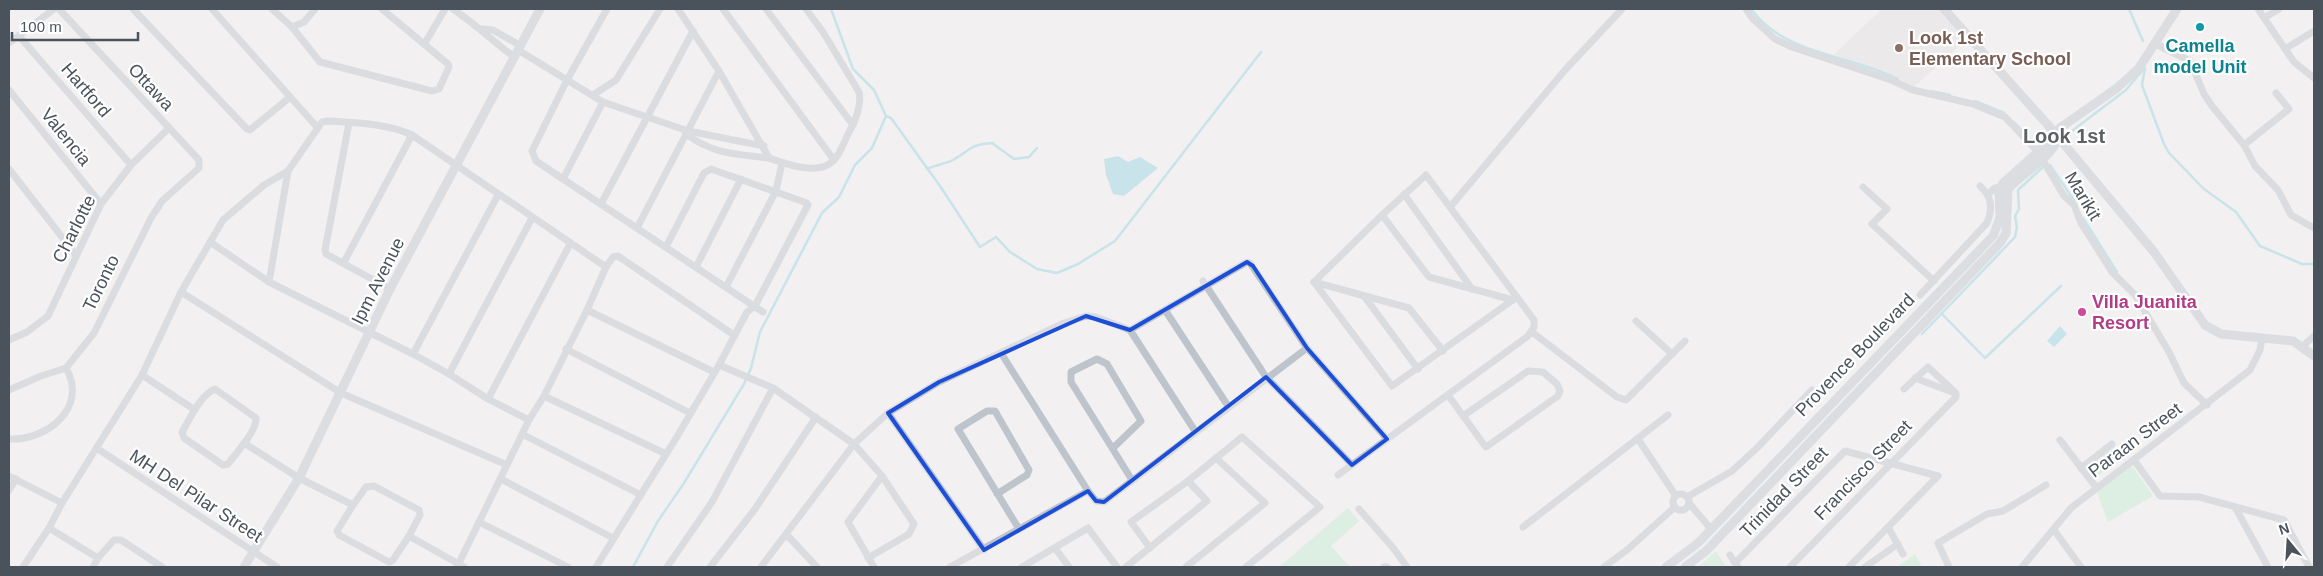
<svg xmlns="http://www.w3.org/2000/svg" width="2323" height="576" font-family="Arial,sans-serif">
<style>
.education{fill:#e3e1e1}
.green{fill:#c4ead2}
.water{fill:#96d3e2}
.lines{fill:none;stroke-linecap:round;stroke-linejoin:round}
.stream{stroke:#96d3e2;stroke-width:2.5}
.street{stroke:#bdc4cb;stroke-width:7}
.secondary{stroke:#bec6cf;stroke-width:9}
.marked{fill:none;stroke:#1d4ed8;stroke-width:4;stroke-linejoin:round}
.culture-dot{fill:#0f9aa8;stroke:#fff;stroke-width:2}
.education-dot{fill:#8d6e63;stroke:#fff;stroke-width:2}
.hotel-dot{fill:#d1479c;stroke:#fff;stroke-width:2}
.labels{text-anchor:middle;stroke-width:4.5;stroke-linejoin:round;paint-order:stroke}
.education-label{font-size:18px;font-weight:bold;fill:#785e54;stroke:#fff;text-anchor:start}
.culture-label{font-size:18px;font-weight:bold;fill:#0d838f;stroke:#fff}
.street-label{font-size:18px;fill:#4a535b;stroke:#fff}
.hotel-label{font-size:18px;font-weight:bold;fill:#b23c85;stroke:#fff;text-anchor:start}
.quarter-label{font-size:20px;font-weight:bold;fill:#5d6064;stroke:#fff}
</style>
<rect width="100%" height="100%" fill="#f2f0f0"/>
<path class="education" d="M1882,9H1938L1966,40L1914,87L1892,75L1833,55Z"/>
<g class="green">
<path d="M2114,446L2123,457L2095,478L2086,467Z"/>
<path d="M2130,463L2153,496L2108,522L2095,487Z"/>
<path d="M1348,508L1359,521L1331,546L1349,566L1279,567Z"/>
<path d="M1716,551L1726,567H1698Z"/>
<path d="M1915,554L1922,567H1897Z"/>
</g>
<g class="water">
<path d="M1118,156L1128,162L1140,157L1158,168L1124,196L1113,194L1106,175L1104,159Z"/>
<path d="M2060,326L2067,334L2054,347L2047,341Z"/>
</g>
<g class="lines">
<g class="stream">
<path d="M1751,9C1786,56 1848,54 1898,79"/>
<path d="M2129,9L2143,41"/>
<path d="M2145,68L2142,85L2164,144L2169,153L2204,189L2236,212L2260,246L2302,264H2314"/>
<path d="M1931,91L1950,95"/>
<path d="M1975,101L2004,113"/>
<path d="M886,116L891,118L940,186L980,247L996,237L1010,252L1037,269L1057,273L1078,264L1115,241L1261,52"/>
<path d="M2014,122L2030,139"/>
<path d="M2064,137L2126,90L2142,71"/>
<path d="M2050,165L2075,202"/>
<path d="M927,169C935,165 945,164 953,160C971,150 968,145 992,143L1014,159L1029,157L1037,148"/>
<path d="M2083,218L2117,272"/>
<path d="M1942,314L1985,358L2061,286"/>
<path d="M1922,334L2015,237L2017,227L2015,216L2019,209L2018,190L2043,167"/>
<path d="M633,567L658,521L684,483L744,384L751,368L760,332L822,213L839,197L855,165L872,148L886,116L874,90L853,69L831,9"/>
</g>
<g class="street">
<path d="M133,9L247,129L250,130L290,97"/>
<path d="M212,9L317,127"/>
<path d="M272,9L292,27L320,62L432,91L439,89L449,67L448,64L382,9"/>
<path d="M453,9C475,24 493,41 514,57"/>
<path d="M607,9L567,80L532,151L536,161L763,312"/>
<path d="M678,9L719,71L769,158C786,164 818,176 833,161C840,155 844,142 848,134C855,122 862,106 859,92L823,32L806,9"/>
<path d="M723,9L834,160"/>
<path d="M766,9L853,125"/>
<path d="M1746,9L1753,19L1775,39L1792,47L1891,80L1913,90L1973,104L2005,117L2038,152L2064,196L2074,205L2081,223L2112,272L2135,295L2169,352L2184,383L2207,405"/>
<path d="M2258,9L2294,62L2314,78"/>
<path d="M2264,18L2279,9"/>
<path d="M292,27L304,22L315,9"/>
<path d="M482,29L493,30L521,46"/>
<path d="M19,36L131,165"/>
<path d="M9,43L54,9"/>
<path d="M425,43L445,9"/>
<path d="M2154,43L2190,61L2204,94L2212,106L2244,145L2255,166L2278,190L2291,215L2314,228"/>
<path d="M2285,49L2314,31"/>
<path d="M518,50L603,102L688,131L764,146"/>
<path d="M9,90L101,204"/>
<path d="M593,95L616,80L660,9"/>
<path d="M349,123L325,250L326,254L390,289"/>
<path d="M686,134C715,155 735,154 769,158"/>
<path d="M2244,145L2289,109L2276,93"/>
<path d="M9,169L76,255"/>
<path d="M563,179L603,102"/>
<path d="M1863,187L1887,209L1872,224L1934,281"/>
<path d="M1404,194L1472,289"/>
<path d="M1988,194L1995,188L2000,187"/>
<path d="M601,204L693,31"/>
<path d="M1451,206L1565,70L1622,9"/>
<path d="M1382,215L1429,277L1513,300"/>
<path d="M637,228L719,71"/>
<path d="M210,242L269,282L413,354L449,374L488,399L529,420"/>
<path d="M344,262L412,135"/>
<path d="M696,267L741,179"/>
<path d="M1203,281L1266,377L1352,465"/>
<path d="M269,282L288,171"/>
<path d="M1314,282L1382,215L1426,175L1534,320V327L1528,336L1338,475"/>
<path d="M1314,282L1392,386L1517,297"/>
<path d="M1314,282L1409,308L1443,351"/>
<path d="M726,287L776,191L782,163"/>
<path d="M181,292L341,393L507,465"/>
<path d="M1920,295L1987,223C1993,208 1992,197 1980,186"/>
<path d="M1364,296L1418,369"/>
<path d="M587,310L714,372"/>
<path d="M1165,310L1228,406"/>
<path d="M1636,321L1672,354"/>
<path d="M1130,330L1247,262L1250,263L1307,348L1387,439"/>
<path d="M1532,332L1617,397L1626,400L1685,341"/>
<path d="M9,340L27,332L48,316L101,204L131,165L169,128"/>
<path d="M2303,346L2314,336"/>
<path d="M566,349L690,413"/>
<path d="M1001,353L1088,491L1096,501L1104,502L1307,348"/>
<path d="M413,354L498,195"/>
<path d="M719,365L773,388L854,444L882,476L914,524L909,534L868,558"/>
<path d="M449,374L532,218"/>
<path d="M142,375L195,410"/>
<path d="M1915,378L1952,392"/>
<path d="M215,389L256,418C257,431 236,453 228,464L223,465L184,438L182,432C190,419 200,395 215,389Z"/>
<path d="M9,390L41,376L66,368L94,333L151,218L162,201L199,168V160L59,9"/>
<path d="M1448,395L1485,446L1486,447L1558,396L1560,391L1557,384L1543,372L1528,371L1463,416"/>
<path d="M544,396L666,454"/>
<path d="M488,399L570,244"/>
<path d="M888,413L984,550"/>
<path d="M522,434L641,495"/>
<path d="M9,439C46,441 89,408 66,368"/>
<path d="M1638,439L1676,496"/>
<path d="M2060,440L2096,487"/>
<path d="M244,443L299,478L353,505L337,531L339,535L389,562L393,560L409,536"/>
<path d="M1113,448L1141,421L1107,364L1097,359L1071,372V382L1132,480"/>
<path d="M98,449L277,567"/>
<path d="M2134,460L2160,496L2199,497L2284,520L2309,567"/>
<path d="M2081,468L2112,444"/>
<path d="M9,476L62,503"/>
<path d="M501,479L613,538"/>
<path d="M9,490L16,479"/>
<path d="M997,494L1027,475L1029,470L995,411H987L958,429L1019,529"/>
<circle cx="1681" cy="502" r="8"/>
<path d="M1687,497L1732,471L1758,447L1812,390"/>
<path d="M1689,503L1711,529"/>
<path d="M353,505L366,487L374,486L419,510L420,515L409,536L464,567"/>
<path d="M2235,507L2268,567"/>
<path d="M1359,509L1394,549L1407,567"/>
<path d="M479,522L568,567"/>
<path d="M1523,527L1668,415"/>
<path d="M1888,527L1903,554"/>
<path d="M49,528L98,558L93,567"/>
<path d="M2054,530L2081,567"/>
<path d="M787,535L817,567"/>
<path d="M1055,548L1069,567"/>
<path d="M1150,548L1131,522L1188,481L1242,437L1320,507L1246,567"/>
<path d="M1730,555L1735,563"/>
<path d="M98,558L114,540H121L162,567"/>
<path d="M23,567L49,528L62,503L142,375L181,292L223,220L264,185L288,171L322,122L328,121C355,123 387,123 412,135L606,267"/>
<path d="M457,567L529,420L544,396L587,310L606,267L613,257L618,256L734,335"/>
<path d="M596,567L678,435L719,365L747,312L755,306L808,205L807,203L711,169L704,173L666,247"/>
<path d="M667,567L712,502L773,388"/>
<path d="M710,567L755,509L816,417"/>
<path d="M761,567L854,444L888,413L939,382L1064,323L1086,316L1096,317L1130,330L1195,431"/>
<path d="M874,567L848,522L882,476"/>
<path d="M950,567L1088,491"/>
<path d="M1022,567L1088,528L1117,567"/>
<path d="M1126,567L1207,501L1188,481"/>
<path d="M1186,567L1265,503L1216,458"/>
<path d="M1384,567H1387"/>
<path d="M1604,567L1627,550L1675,507"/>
<path d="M1738,567L1735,563L1845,451L1938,476L1849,567"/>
<path d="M1790,567L1956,397V393L1928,367L1904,389"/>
<path d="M1865,567L1898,544"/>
<path d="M1949,567L1938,543L1987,514L2003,511L2046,485"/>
<path d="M2022,567L2071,508L2250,370L2260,350L2262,338"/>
</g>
<g class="secondary">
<path d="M1944,9L2048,125L2154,252L2205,325L2221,334L2293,341L2314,356"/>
<path d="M244,567L299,478L390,289L540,9"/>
<path d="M1666,567L1698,543L1993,236L2000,218L1999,191L2003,183L2038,152L2060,128L2117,88L2139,68L2177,9"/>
<path d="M1685,567L1706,551L2000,243L2006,233L2008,189C2025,170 2059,156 2060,128"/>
</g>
</g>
<path d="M0 0H2323V576H0ZM1247,262L1253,266L1307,348L1387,439L1352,465L1266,377L1104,502L1096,501L1088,491L984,550L888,413L939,382L1086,316L1130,330Z" fill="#f2f0f0" fill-opacity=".55" fill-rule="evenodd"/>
<path class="marked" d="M1247,262L1253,266L1307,348L1387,439L1352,465L1266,377L1104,502L1096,501L1088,491L984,550L888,413L939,382L1086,316L1130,330Z"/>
<circle class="culture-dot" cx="2200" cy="27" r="5"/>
<circle class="education-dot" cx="1899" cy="48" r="5"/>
<circle class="hotel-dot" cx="2082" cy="312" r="5"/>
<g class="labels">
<g class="education-label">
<text x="1909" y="44">Look 1st<tspan x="1909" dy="21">Elementary School</tspan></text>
</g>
<g class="culture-label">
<text x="2200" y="52">Camella<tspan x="2200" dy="21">model Unit</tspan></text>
</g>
<g class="street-label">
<text transform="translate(151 87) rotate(47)" y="6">Ottawa</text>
<text transform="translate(86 90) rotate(49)" y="6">Hartford</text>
<text transform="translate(66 137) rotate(51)" y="6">Valencia</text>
<text transform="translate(2083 196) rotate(59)" y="6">Marikit</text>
<text transform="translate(74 229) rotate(-63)" y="6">Charlotte</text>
<text transform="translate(378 281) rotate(-63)" y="6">Ipm Avenue</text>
<text transform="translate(101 283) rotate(-64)" y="6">Toronto</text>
<text transform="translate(1855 355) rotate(-46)" y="6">Provence Boulevard</text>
<text transform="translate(2135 440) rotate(-37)" y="6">Paraan Street</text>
<text transform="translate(1863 470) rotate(-46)" y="6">Francisco Street</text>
<text transform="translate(1784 492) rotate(-46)" y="6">Trinidad Street</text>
<text transform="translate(196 496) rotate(33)" y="6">MH Del Pilar Street</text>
</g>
<g class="hotel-label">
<text x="2092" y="308">Villa Juanita<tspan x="2092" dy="21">Resort</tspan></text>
</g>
<g class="quarter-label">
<text x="2064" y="143">Look 1st</text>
</g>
</g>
<rect width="2323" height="576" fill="none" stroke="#4a535b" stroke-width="20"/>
<g transform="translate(2288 541) rotate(342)" stroke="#ffffff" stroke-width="4" paint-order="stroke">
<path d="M0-4L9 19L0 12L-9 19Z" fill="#4a535b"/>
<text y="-8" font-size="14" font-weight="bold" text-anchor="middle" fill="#4a535b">N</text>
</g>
<path d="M12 32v8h126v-8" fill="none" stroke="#4a535b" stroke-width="2.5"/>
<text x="20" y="32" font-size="15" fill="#4a535b" stroke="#ffffff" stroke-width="4" paint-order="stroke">100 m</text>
</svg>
